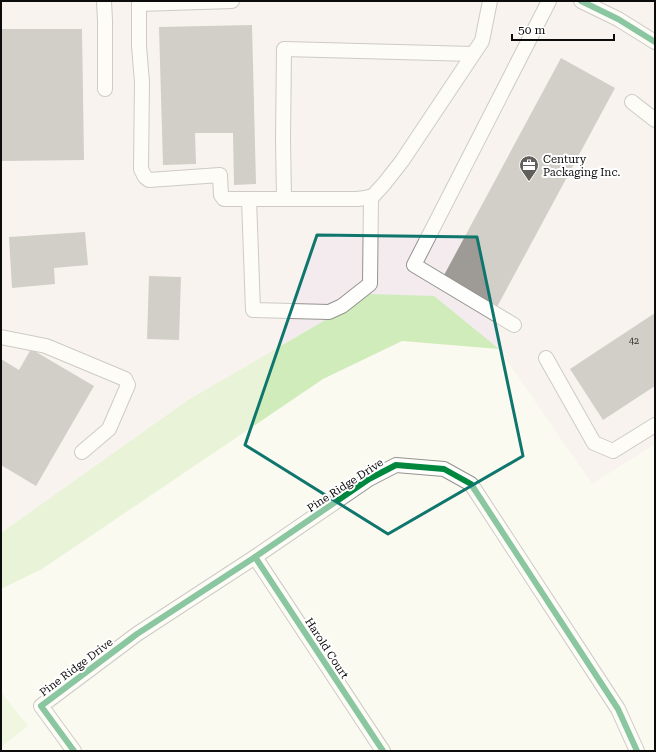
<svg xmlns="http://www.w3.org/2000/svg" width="656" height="752" font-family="'Roboto Serif',serif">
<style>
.industrial{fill:#f3ebee}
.green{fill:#e1f3cd}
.forest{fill:#d0ecba}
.building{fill:#9e9b96}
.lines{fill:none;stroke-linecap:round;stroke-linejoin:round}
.minor-casing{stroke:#94938f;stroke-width:16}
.minor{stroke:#fefefd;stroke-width:14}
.cycleway-casing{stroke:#fff;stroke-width:8}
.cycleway{stroke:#00873e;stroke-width:6}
.marked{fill:none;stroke:#0f766e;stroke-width:3;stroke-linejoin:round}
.labels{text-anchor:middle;stroke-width:4;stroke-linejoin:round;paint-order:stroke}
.number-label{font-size:9px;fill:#30302e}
.poi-label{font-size:11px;fill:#0c0c0c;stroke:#fff;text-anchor:start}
.street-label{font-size:11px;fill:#0c0c0c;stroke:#fff}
</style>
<rect width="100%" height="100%" fill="#fbfaf0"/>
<path class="industrial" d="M1,1H655V444L592,484L499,349L370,294L188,400L1,533Z"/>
<path class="green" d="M1,692L28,726L1,747Z"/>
<path class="forest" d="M370,294L434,296L499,349L402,341L323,379L42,569L1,589V533L188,400Z"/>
<g class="building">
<path d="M252,25L256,184L234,185L233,133H195L196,164L163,165L159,27Z"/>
<path d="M1,29H82L84,160L1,161Z"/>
<path d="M561,58L615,88L497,307L443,277Z"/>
<path d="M85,232L88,265L54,268L55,284L12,288L9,237Z"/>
<path d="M149,276L181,277L179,340L147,339Z"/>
<path d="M655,313V386L603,420L570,369Z"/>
<path d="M31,349L94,386L36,486L1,465V359L19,370Z"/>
</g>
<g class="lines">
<defs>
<g id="minor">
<path d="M104,1L105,21V89"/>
<path d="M139,1V46L142,82L141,169L145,177L149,180L220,175L221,195L224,199H357L365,198L373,196L384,184L402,161L482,41L490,1"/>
<path d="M581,1L618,19L655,42"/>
<path d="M139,4L232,1"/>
<path d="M632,102L655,120"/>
<path d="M249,199L253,310L329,312L342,306L370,284L371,197"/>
<path d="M284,199L283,139L284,49L473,54"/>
<path d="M514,325L414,265L549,1"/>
<path d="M1,337L46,346L125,379L128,385L109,429L82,452"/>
<path d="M546,358L594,443L613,451L655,425"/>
<path d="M255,557L383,751"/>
<path d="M74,751L41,706L137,634L255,557L369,479L396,465L444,469L471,484L618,709L637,751"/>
</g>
</defs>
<use href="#minor" class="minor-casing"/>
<use href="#minor" class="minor"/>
<defs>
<g id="cycleway">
<path d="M581,1L618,19L655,42"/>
<path d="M255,557L383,751"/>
<path d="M74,751L41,706L137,634L255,557L369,479L396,465L444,469L471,484L618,709L637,751"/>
</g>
</defs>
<use href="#cycleway" class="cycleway-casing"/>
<use href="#cycleway" class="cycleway"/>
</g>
<path d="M0 0H656V752H0ZM317,235L477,237L523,456L388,534L245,445Z" fill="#fbfaf0" fill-opacity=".55" fill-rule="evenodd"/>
<path class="marked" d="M317,235L477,237L523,456L388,534L245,445Z"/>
<defs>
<symbol id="office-pin" viewBox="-11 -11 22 30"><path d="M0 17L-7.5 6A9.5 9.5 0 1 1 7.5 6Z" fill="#605f5c" stroke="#fff"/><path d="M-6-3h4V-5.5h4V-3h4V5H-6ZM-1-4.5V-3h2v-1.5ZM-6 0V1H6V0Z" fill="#fff"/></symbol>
</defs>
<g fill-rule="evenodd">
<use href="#office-pin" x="518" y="154" width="22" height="30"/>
</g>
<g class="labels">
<g class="number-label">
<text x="634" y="344">42</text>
</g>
<g class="poi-label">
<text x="543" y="163">Century<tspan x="543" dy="13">Packaging Inc.</tspan></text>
</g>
<g class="street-label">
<text transform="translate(345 485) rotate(-33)" y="4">Pine Ridge Drive</text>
<text transform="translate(327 648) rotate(57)" y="4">Harold Court</text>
<text transform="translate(76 667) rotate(-37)" y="4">Pine Ridge Drive</text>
</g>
</g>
<rect width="656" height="752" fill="none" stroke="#0c0c0c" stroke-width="4"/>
<path d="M512 34v6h102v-6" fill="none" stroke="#0c0c0c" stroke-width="2"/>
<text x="518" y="34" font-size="12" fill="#0c0c0c" stroke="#ffffff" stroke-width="3" paint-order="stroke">50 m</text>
</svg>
